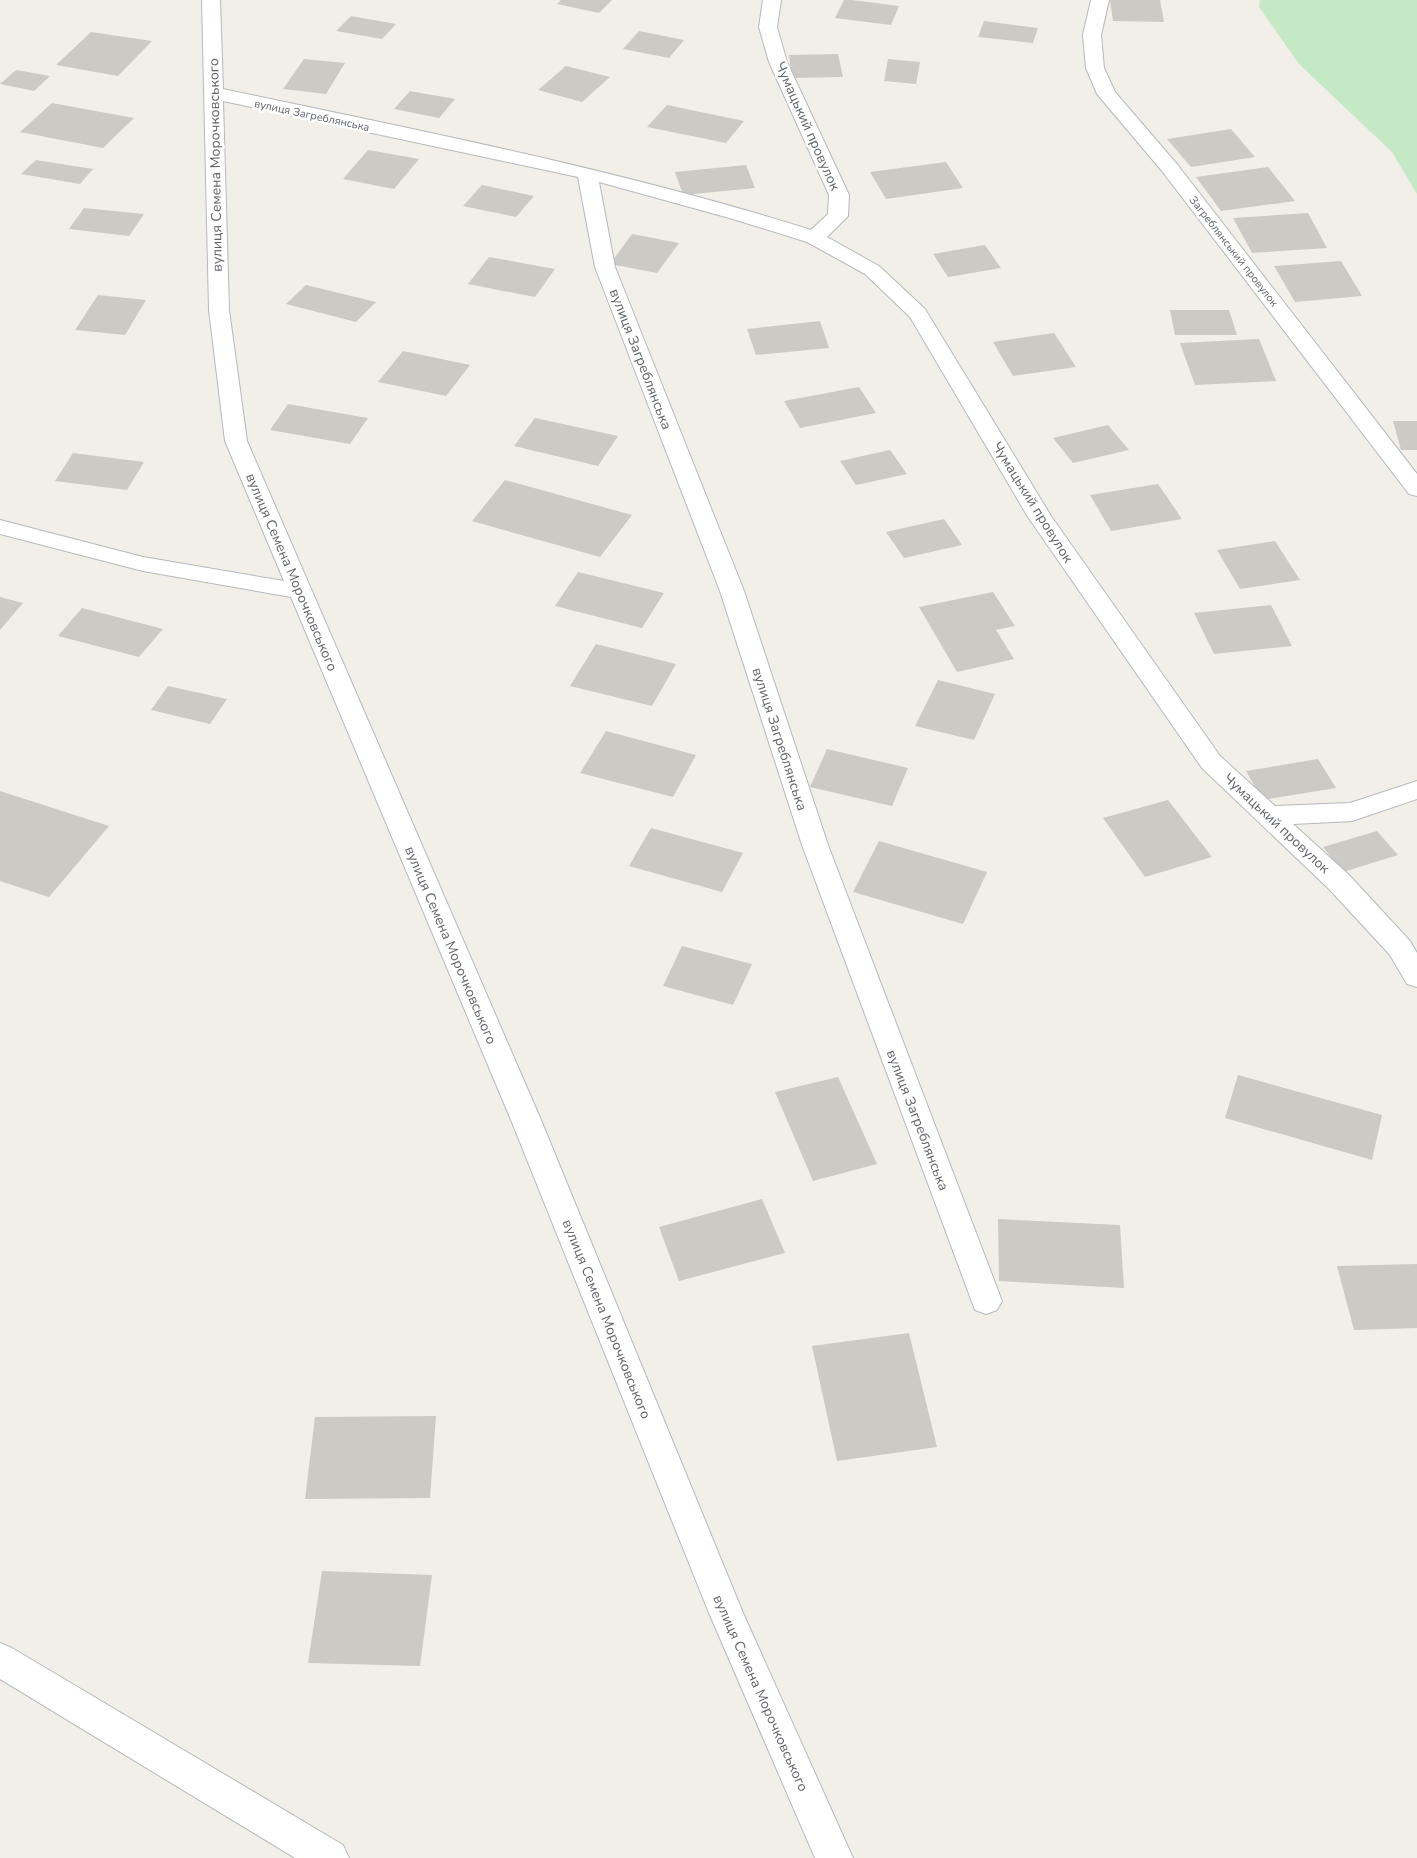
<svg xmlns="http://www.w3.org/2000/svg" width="1417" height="1858" font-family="'Nunito Sans',sans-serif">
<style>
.green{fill:#c5e8c5}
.building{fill:#cccac5}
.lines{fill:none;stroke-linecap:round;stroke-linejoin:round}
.minor-casing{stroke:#b5b8bc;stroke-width:2}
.minor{fill:#fff;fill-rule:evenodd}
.labels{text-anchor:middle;stroke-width:5;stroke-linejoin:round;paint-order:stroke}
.far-street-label{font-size:11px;fill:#5f6368;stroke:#fff}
.street-label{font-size:14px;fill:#5f6368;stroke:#fff}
</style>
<rect width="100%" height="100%" fill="#f1efe8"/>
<path class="green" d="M1260,0H1417V194L1392,152L1299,64L1259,7Z"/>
<g class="building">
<path d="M561,0H612L599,13L557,4Z"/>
<path d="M844,0H852L899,6L891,25L835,18Z"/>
<path d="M1110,0H1160L1164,22L1113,21Z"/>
<path d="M351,16L396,24L382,39L336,31Z"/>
<path d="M984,21L1038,28L1033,43L978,37Z"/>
<path d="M639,31L684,40L669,58L623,49Z"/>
<path d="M91,32L152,41L118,76L56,65Z"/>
<path d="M838,54L843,77L792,78L789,55Z"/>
<path d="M304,59L345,63L326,94L283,89Z"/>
<path d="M888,59L920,62L916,84L884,81Z"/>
<path d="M566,66L610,77L582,102L538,90Z"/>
<path d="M16,70L50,76L34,91L0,84Z"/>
<path d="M410,91L455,99L439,118L394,109Z"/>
<path d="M52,103L134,118L103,148L20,132Z"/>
<path d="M667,105L744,121L726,143L647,127Z"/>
<path d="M1231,129L1255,157L1191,167L1167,139Z"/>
<path d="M368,150L419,159L394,189L343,179Z"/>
<path d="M36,160L93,169L80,184L21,174Z"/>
<path d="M946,162L963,188L886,199L870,172Z"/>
<path d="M746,165L755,188L683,195L675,172Z"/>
<path d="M1268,167L1295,201L1221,211L1196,177Z"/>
<path d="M482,185L534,196L516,217L463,206Z"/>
<path d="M84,208L144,214L129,236L69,229Z"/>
<path d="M1308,213L1327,248L1252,253L1233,218Z"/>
<path d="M632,234L679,243L657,273L610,264Z"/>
<path d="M985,245L1001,268L948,277L933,254Z"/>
<path d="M489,257L555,269L535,297L468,284Z"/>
<path d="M1341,261L1362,296L1295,302L1274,266Z"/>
<path d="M306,285L376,302L356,322L286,304Z"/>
<path d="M98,295L146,300L125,335L75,330Z"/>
<path d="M1170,310H1229L1237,335H1175Z"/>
<path d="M820,321L829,348L756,355L747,329Z"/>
<path d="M1054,333L1076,367L1013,376L993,342Z"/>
<path d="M1259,339L1276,381L1195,385L1180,343Z"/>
<path d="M403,351L470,365L446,396L378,382Z"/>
<path d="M859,387L876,413L800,428L784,401Z"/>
<path d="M288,404L368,418L350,444L270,430Z"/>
<path d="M535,418L618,436L598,466L514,446Z"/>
<path d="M1393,421H1417V450H1401Z"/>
<path d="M1108,425L1129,450L1073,463L1053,438Z"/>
<path d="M890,450L907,474L856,485L840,461Z"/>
<path d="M73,453L144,462L127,490L55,481Z"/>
<path d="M505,480L632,515L600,557L472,521Z"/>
<path d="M1158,484L1182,519L1111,531L1090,495Z"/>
<path d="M944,519L962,545L904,558L886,532Z"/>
<path d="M1275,541L1300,580L1240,589L1217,550Z"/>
<path d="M578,572L664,593L642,628L555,606Z"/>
<path d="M993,592L1015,626L996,630L1014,659L957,672L919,607Z"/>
<path d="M0,597L23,603L0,630Z"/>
<path d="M1271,605L1292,646L1214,654L1194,613Z"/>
<path d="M82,608L163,629L139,657L58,636Z"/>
<path d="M596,644L676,664L652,706L570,686Z"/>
<path d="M938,680L995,694L974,740L915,726Z"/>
<path d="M168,686L227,699L210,724L151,710Z"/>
<path d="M606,731L696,755L673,797L580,773Z"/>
<path d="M827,749L908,768L892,806L810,787Z"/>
<path d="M1318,759L1336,788L1262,800L1246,771Z"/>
<path d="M0,791L109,826L49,897L0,881Z"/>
<path d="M1168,800L1212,857L1145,877L1103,818Z"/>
<path d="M651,828L743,853L722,892L629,866Z"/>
<path d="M1377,831L1398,855L1343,872L1323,847Z"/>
<path d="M879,841L987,872L963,924L853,892Z"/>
<path d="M682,946L752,964L733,1005L663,986Z"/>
<path d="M1238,1075L1382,1115L1372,1160L1225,1118Z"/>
<path d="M838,1077L877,1164L813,1181L775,1092Z"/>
<path d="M762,1199L785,1253L679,1281L659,1227Z"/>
<path d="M998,1219L1120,1225L1124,1288L999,1281Z"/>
<path d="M1417,1264V1328L1354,1330L1337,1266Z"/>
<path d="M909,1333L937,1447L837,1461L812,1346Z"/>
<path d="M436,1416L430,1498L305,1499L315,1417Z"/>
<path d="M322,1571L432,1575L420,1666L308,1663Z"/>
</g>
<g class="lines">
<defs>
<g id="minor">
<path d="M202,0H220L223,89C420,131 618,169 811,230L828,214L829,195L769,62L759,27L763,0H781L777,27L787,62L849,195L848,216L827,237L879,266L925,309L1051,516L1220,756L1275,806L1350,803L1417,781V799L1352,821L1293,824L1349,875L1410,941L1417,953V987L1407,984L1390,955L1329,889L1202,768L1028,517L910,317L865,274L807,242L733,219L599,182L615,267L744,591L828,845L1002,1301L997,1310L986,1314L975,1310L802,845L720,591L595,267L578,177L223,101L229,310L247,441L541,1120L743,1613L853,1858H815L709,1613L511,1120L291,597L143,571L0,534V520L143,557L284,581L225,441L209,310Z"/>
<path d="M1091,0H1109L1101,35L1104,68L1115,92L1176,163L1417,474V496L1409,494L1162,171L1097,94L1086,68L1083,35Z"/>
<path d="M0,1643L12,1648L343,1845L349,1858H295L0,1679Z"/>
</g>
</defs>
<use href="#minor" class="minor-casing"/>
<use href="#minor" class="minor"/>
</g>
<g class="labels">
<g class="far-street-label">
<text transform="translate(312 115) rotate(12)" y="4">вулиця Загреблянська</text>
<text transform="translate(1234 251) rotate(52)" y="4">Загреблянський провулок</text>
</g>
<g class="street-label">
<text transform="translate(808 126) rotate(66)" y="5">Чумацький провулок</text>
<text transform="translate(215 165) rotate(-91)" y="5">вулиця Семена Морочковського</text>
<text transform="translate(641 359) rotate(69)" y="5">вулиця Загреблянська</text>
<text transform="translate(1033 502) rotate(58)" y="5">Чумацький провулок</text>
<text transform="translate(292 572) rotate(67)" y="5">вулиця Семена Морочковського</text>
<text transform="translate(780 739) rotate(72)" y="5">вулиця Загреблянська</text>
<text transform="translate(1277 823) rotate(43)" y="5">Чумацький провулок</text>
<text transform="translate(451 945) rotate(67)" y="5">вулиця Семена Морочковського</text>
<text transform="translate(918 1120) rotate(69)" y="5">вулиця Загреблянська</text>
<text transform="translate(607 1319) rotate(68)" y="5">вулиця Семена Морочковського</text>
<text transform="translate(761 1693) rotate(66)" y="5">вулиця Семена Морочковського</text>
</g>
</g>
</svg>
